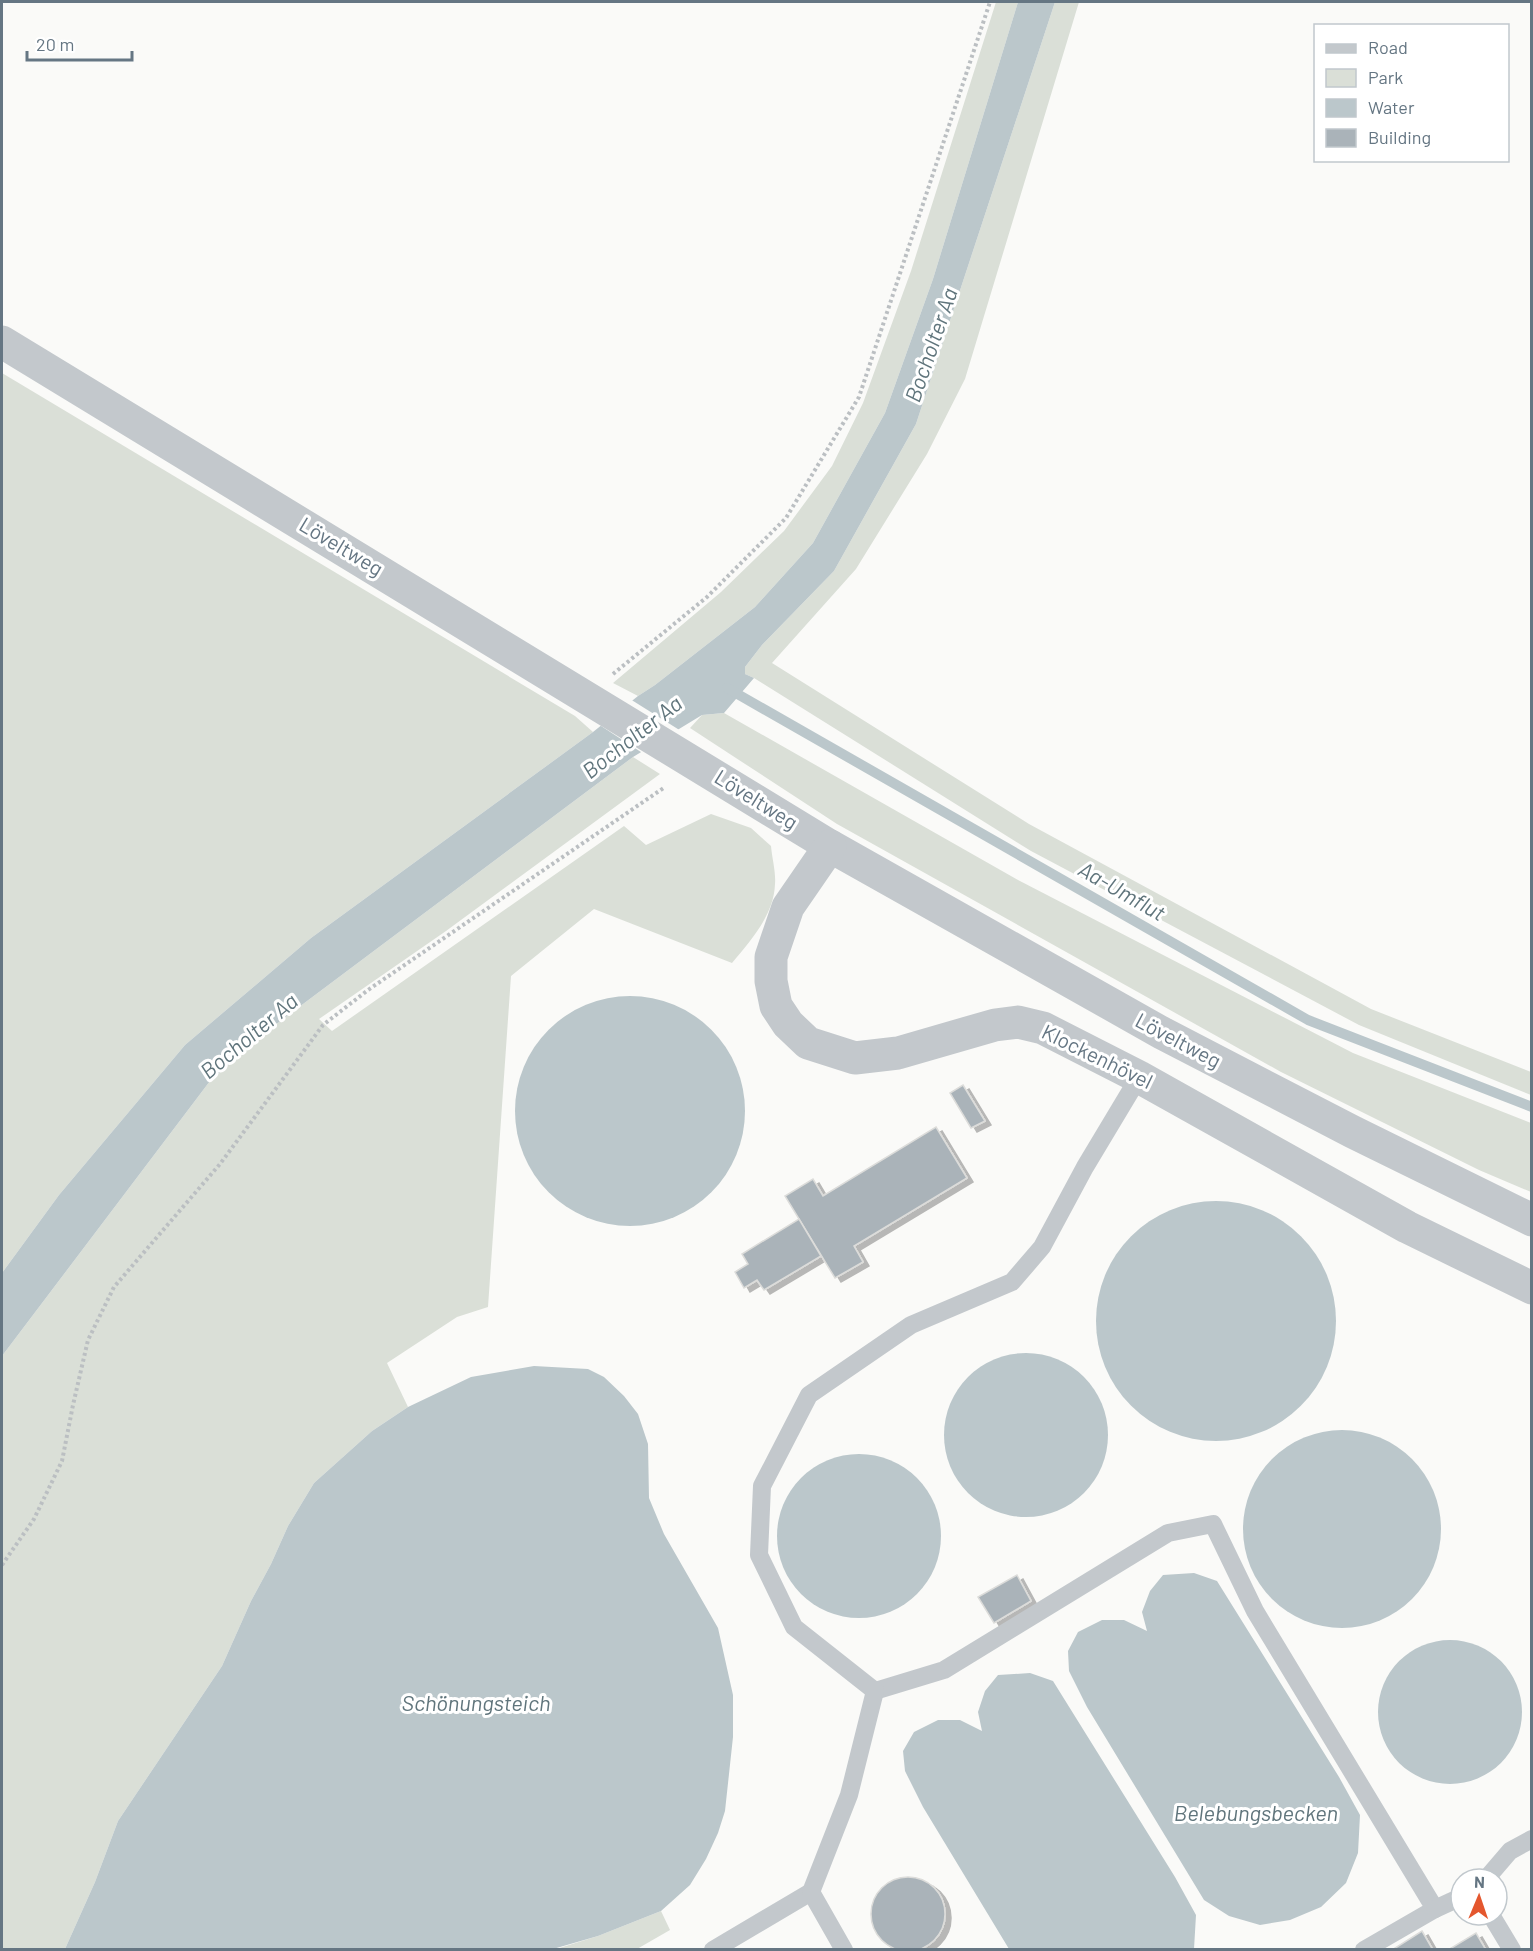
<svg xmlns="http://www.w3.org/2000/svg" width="1533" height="1951" font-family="Barlow,sans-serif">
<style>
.green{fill:#dadfd7}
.water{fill:#bbc7cb}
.pier{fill:#fafaf8}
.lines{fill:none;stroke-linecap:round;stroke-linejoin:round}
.stream{stroke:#bbc7cb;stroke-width:10}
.building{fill:#aab3b9;stroke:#dcdcda;stroke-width:1.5;filter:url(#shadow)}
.path{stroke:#bbbfc2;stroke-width:4;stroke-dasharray:3 3;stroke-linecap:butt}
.lane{stroke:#c3c8cc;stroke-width:18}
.street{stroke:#c3c8cc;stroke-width:33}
.labels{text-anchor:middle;stroke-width:6;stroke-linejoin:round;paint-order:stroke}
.street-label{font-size:21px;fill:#657683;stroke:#fff}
.water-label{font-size:22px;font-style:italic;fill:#60757c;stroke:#fff}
</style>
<defs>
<filter id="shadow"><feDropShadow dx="6" dy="4" stdDeviation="0" flood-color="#0004"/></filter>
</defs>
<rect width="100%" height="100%" fill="#fafaf8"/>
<g class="green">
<path d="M996,2H1018L933,279L885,413L813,543L755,607L655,685L638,696L613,683L721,592L784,531L832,466L863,403L911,271Z"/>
<path d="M1055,2H1079L965,379L927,454L856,569L772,663L1029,824L1371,1009L1531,1072V1095L1359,1025L1031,851L754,678L745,674V667L762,645L834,571L916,424Z"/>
<path d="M2,373L575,716L593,732L311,938L185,1045L59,1195L2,1273Z"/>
<path d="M724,713L1018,880L1353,1053L1531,1123V1192L1479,1170L1281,1072L837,824L690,728L702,715Z"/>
<path d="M633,757L660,774L446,931L319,1019L332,1031L624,826L646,845L711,814L751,828L771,846C772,858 776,872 775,884C774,915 751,940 732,963L594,909L511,976L488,1307L457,1317L387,1363L408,1407L372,1431L314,1483L288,1526L271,1564L251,1601L222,1666L118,1821L95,1882L65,1949H2V1356L210,1081L267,1031Z"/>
<path d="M661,1911L670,1930L637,1949L553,1950L598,1936Z"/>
</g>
<g class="water">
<path d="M1018,2H1055L916,424L834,571L762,645L745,667V674L754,678L724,713L702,715L633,757L267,1031L210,1081L2,1356V1273L59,1195L185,1045L311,938L593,732L638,696L655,685L755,607L813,543L885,413L933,279Z"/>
<circle cx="630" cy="1111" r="115"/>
<circle cx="1216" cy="1321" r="120"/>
<circle cx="1026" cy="1435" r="82"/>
<path d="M534,1366L588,1369L604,1377L624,1396L638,1414L648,1444L649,1498L664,1534L718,1628L733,1695V1737L725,1811L718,1833L706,1859L690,1885L661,1911L598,1936L553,1949H65L95,1882L118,1821L222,1666L251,1601L271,1564L288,1526L314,1483L372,1431L408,1407L471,1377Z"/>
<circle cx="1342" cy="1529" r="99"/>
<circle cx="859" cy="1536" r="82"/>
<path d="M1194,1573L1217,1581L1339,1777L1360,1815L1358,1853L1346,1883L1321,1907L1290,1920L1260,1925L1229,1916L1204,1900L1087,1707L1069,1671L1068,1651L1078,1632L1102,1620H1124L1147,1631L1142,1612L1150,1591L1163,1575Z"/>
<circle cx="1450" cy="1712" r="72"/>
<path d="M1030,1673L1053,1681L1175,1877L1196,1915L1194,1949H1009L923,1807L905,1771L903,1751L914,1732L938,1720H960L982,1731L978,1712L985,1691L998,1675Z"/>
</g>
<path class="pier" d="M630,699L681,731L644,754L598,724Z"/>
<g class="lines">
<path class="stream" d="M727,688L1308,1020L1532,1107"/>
</g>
<g class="building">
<path d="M963,1085L985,1121L971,1128L950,1093Z"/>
<path d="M936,1127L967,1178L854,1246L863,1262L835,1278L785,1196L813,1179L823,1196Z"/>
<path d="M799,1219L821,1256L764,1290L757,1280L744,1288L735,1272L748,1264L742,1254Z"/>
<path d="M1017,1575L1031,1601L994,1623L978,1597Z"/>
<circle cx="908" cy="1914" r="37"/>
<path d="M1422,1931L1433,1950H1392Z"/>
<path d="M1476,1933L1486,1950H1448Z"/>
</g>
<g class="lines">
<g class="path">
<path d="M613,674L707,597L786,518L859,397L990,2"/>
<path d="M2,1565L34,1519L62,1461L73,1405L88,1340L114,1287L220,1164L323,1025L368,990L665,787"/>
</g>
<g class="lane">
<path d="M875,1691L944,1670L1168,1533L1213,1524L1255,1611L1435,1909L1364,1950"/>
<path d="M1486,1879L1510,1851L1532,1839"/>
<path d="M1435,1909L1461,1897"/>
<path d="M1491,1915L1512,1950"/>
<path d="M713,1950L811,1892"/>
<path d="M844,1950L811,1892L849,1795L875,1691L794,1627L759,1555L762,1486L809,1395L911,1325L1012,1282L1042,1247L1085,1167L1139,1077"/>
</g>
<g class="street">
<path d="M2,342L830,846L1162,1033L1353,1132L1532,1220"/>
<path d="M830,846L788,907L771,957V981L776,1006L788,1024L808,1043L855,1058L898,1053L995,1025L1018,1022L1043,1028L1139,1077L1407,1227L1532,1288"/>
</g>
</g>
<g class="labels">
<g class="street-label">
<text transform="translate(341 547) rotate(31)" y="7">Löveltweg</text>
<text transform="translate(756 800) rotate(32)" y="7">Löveltweg</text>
<text transform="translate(1178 1041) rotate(28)" y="7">Löveltweg</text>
<text transform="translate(1097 1057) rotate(26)" y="7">Klockenhövel</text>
</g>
<g class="water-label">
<text transform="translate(931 345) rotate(-71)" y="8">Bocholter Aa</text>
<text transform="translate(632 737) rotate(-38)" y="8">Bocholter Aa</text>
<text transform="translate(1122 891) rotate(30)" y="8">Aa-Umflut</text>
<text transform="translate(249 1036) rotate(-40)" y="8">Bocholter Aa</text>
<text x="476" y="1711">Schönungsteich</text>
<text x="1256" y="1821">Belebungsbecken</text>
</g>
</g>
<rect width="1533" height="1951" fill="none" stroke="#657683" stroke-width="6"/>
<rect x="1314" y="24" width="195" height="138" fill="#ffffff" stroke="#c1c8cd" stroke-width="1.5"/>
<rect x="1326" y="44" width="30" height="9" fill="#c3c8cc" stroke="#c1c8cd" stroke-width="1.5"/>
<text x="1368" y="54" font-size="18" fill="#657683">Road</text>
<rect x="1326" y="69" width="30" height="18" fill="#dadfd7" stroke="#c1c8cd" stroke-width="1.5"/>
<text x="1368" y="84" font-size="18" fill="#657683">Park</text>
<rect x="1326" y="99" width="30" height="18" fill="#bbc7cb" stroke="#c1c8cd" stroke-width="1.5"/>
<text x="1368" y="114" font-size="18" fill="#657683">Water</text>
<rect x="1326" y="129" width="30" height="18" fill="#aab3b9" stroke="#c1c8cd" stroke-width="1.5"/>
<text x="1368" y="144" font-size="18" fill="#657683">Building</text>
<g transform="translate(1479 1897) rotate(2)"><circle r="28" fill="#ffffff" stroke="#c1c8cd" stroke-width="1.5"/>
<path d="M0-4.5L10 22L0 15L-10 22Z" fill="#e4572e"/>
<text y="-9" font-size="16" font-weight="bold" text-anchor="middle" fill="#657683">N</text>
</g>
<path d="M27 51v9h105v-9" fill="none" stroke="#657683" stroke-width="3"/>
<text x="36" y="51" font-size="18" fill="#657683" stroke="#ffffff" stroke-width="4.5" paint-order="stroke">20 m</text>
</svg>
